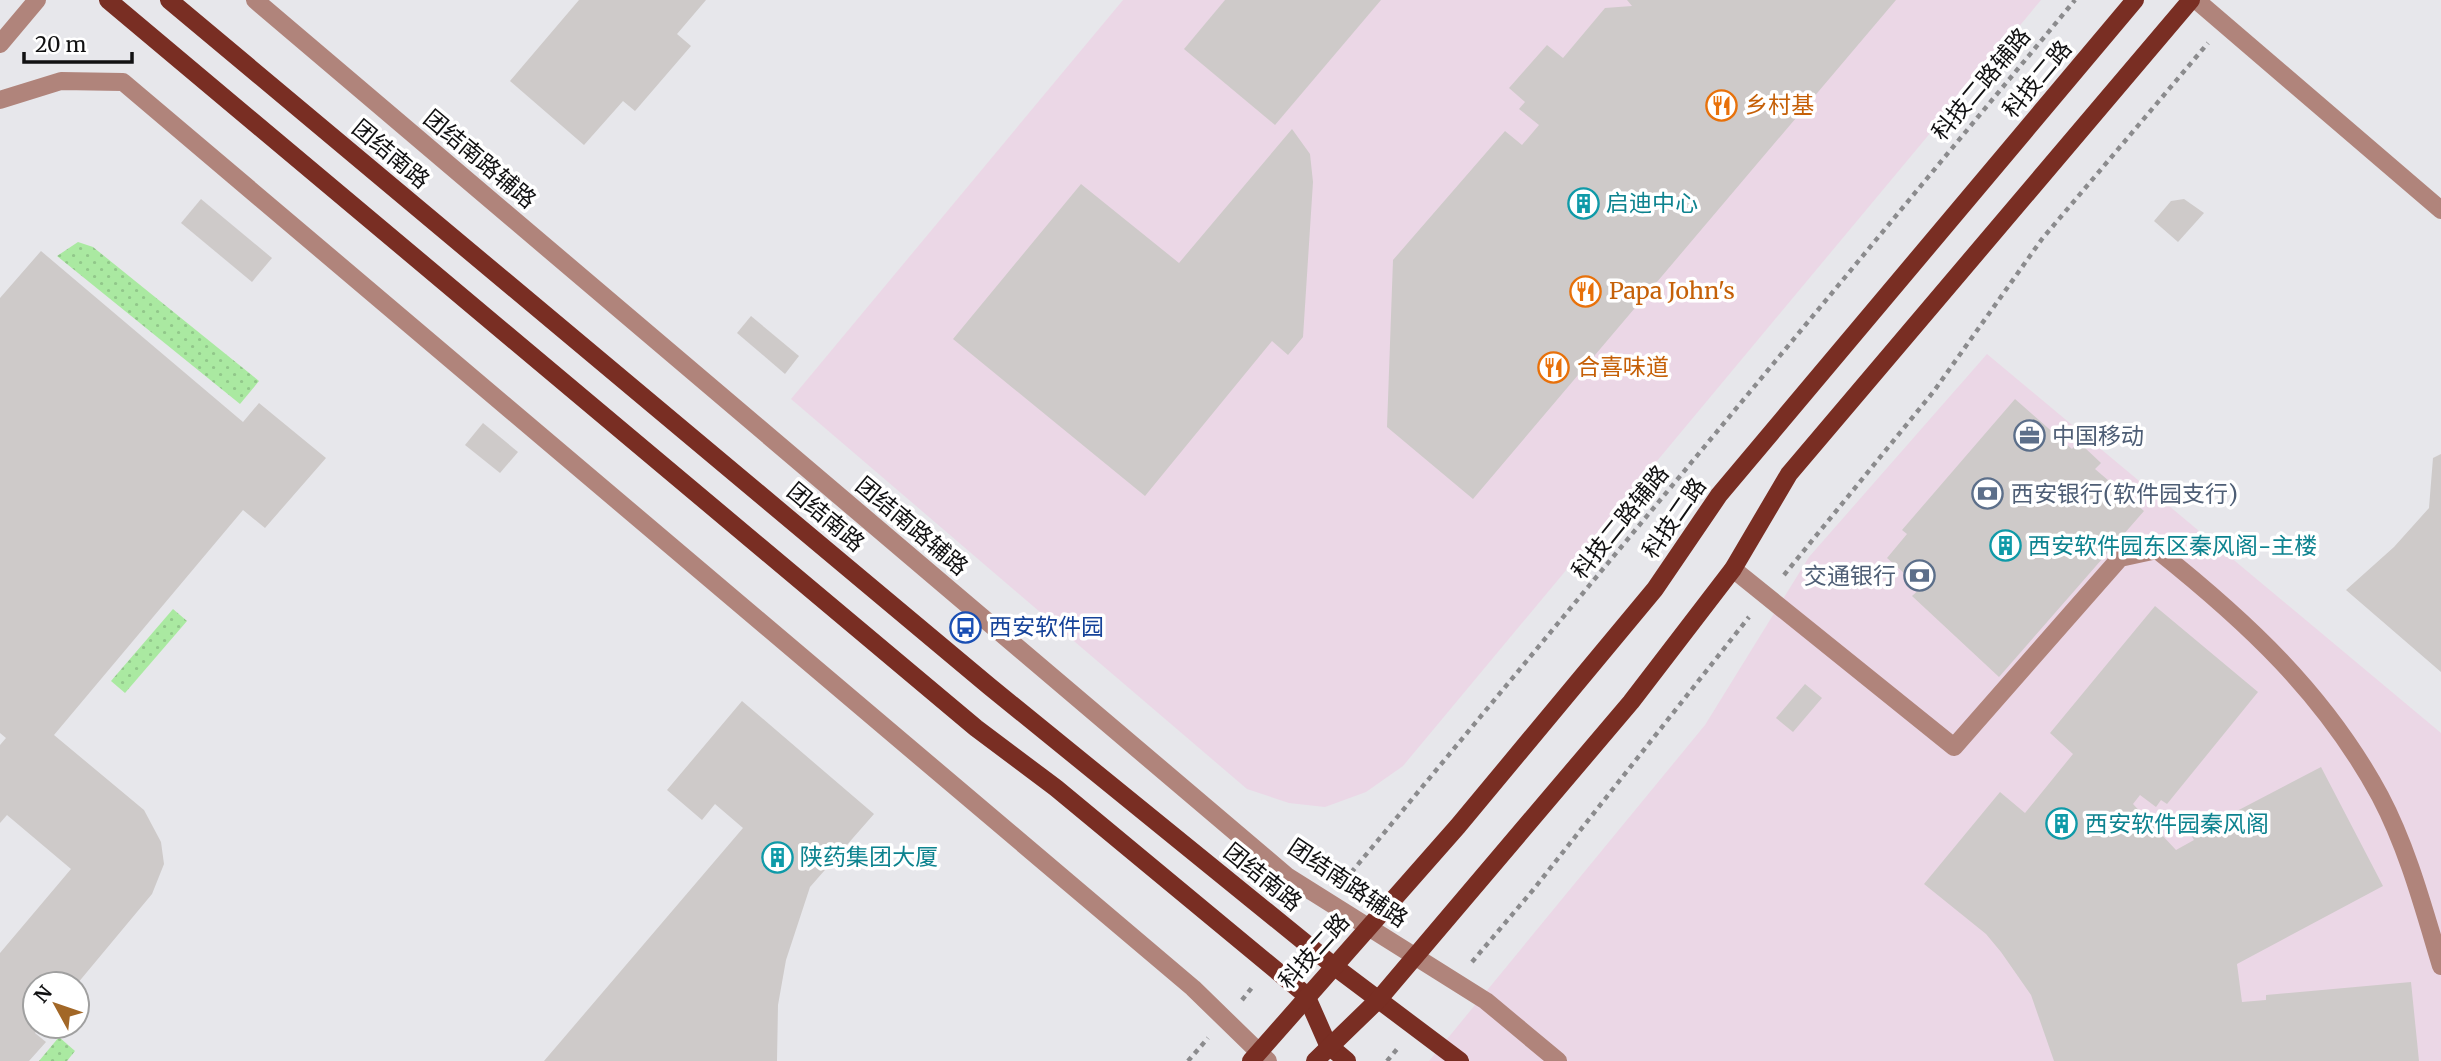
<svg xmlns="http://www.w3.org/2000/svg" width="2441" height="1061" font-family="Merriweather,'Noto Sans SC',serif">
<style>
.commercial{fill:#ebd7e6}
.green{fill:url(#green-dots)}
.building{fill:#cecac9}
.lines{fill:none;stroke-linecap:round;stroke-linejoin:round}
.path{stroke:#8b8b8d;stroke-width:4.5;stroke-dasharray:5 5;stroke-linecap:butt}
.minor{stroke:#b0847b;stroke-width:18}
.major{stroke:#792e23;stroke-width:18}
.labels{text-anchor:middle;stroke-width:7;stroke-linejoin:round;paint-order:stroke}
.street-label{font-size:23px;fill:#111112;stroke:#fff}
.food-label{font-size:23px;fill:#c56008;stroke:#fff;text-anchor:start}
.culture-label{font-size:23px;fill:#0d838f;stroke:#fff;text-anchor:start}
.service-label{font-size:23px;fill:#4e5e75;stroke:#fff;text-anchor:start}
.transit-label{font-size:23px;fill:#164399;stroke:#fff;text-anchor:start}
</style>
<defs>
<pattern id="green-dots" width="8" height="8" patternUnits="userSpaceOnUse" patternTransform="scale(1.75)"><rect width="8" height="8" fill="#aae9a1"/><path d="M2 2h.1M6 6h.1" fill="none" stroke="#91c78a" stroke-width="1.8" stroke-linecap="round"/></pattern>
</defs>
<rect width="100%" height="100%" fill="#e7e7eb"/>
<g class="commercial">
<path d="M1123,0H2041L1403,766L1366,792L1325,807L1289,803L1247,789L791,399Z"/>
<path d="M1987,354L2441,733V1061H1429L1705,725L1809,557Z"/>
</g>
<g class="green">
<path d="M78,242L93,247L259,381L240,404L57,256Z"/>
<path d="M173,609L187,621L125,693L111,681Z"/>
<path d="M59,1037L75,1051L67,1061H39Z"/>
</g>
<g class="building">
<path d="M579,0H706L677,34L691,46L635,111L623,101L584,145L510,81Z"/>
<path d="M1225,0H1381L1275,125L1184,49Z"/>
<path d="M1627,0H1896L1473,499L1387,427L1393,260L1505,131L1522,145L1539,125L1519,109L1525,102L1509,88L1547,45L1563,58L1605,8L1632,6Z"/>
<path d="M1292,129L1310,154L1313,182L1303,337L1288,355L1272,341L1145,496L953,339L1081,184L1179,263Z"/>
<path d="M201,199L272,258L252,282L181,223Z"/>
<path d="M2184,199L2204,213L2178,242L2154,221L2171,201Z"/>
<path d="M41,251L243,422L259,403L326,458L265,528L243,510L54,735L144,810L161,842L164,864L152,894L77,984H35V1026H41L35,1033L46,1042L29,1061H0V953L71,869L7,815L0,823V745L6,738L0,733V298Z"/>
<path d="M751,316L799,356L785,374L737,333Z"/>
<path d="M2015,399L2072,449L2078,442L2084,447L2101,463L2095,469L2144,511L1999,677L1912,596L1921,588L1887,558L1907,534L1902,530Z"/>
<path d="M483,423L518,452L500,473L465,445Z"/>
<path d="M2441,454V672L2346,590L2394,547L2429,508L2433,458Z"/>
<path d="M2155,606L2258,692L2167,804L2161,800L2156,807L2140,795L2133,804L2176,850L2194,840L2191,835L2321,767L2383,886L2237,964L2242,1002L2266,1000V995L2411,982L2419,1061H2054L2031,995L2001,952L1986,934L1924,884L2000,792L2025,813L2073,754L2050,733Z"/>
<path d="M1805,684L1822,698L1793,732L1776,718Z"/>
<path d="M742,701L874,814L810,887L786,960L778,1005L777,1061H544L743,828L715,804L702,820L667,790Z"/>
</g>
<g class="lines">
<g class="path">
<path d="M1784,575L1934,391L2042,239L2208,43"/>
<path d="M1345,880L2075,0"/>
<path d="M1472,962L1533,890L1749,617"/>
<path d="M1242,1000L1254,985"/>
<path d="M1188,1061L1208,1038"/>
<path d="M1387,1061L1398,1048"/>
</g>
<g class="minor">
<path d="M255,0L1287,876L1486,1001L1558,1061"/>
<path d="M2196,0L2441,210"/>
<path d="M0,44L37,0"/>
<path d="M0,100L61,81L123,82L1193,988L1268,1061"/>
<path d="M1733,569L1954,747L2120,558L2157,550C2246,621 2325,694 2380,796C2408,849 2424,910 2441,966"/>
</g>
<g class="major">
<path d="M108,0L976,728L1056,788L1306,995L1328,1045L1347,1061"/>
<path d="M169,0L989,686L1335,967L1460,1061"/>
<path d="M1251,1061L1458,826L1655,589L1719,495L2135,0"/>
<path d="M1315,1061L1379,999L1631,702L1733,569L1789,474L2191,0"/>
</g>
</g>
<defs>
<symbol id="restaurant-ring" viewBox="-11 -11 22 22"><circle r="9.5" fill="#fff" stroke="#e8710a" stroke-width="1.5"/><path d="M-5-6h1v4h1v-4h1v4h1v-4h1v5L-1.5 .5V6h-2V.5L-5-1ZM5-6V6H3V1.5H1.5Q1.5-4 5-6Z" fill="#e8710a"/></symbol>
<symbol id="building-ring" viewBox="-11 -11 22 22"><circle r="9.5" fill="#fff" stroke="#0f9aa8" stroke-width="1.5"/><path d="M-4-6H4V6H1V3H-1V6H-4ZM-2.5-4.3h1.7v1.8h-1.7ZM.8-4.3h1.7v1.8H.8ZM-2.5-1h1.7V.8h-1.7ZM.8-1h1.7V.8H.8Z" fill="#0f9aa8"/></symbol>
<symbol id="office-ring" viewBox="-11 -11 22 22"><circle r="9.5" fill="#fff" stroke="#5c6f8a" stroke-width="1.5"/><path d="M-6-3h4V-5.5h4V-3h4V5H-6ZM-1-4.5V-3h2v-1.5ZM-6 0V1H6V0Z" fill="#5c6f8a"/></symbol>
<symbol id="bank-ring" viewBox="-11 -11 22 22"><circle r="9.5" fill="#fff" stroke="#5c6f8a" stroke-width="1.5"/><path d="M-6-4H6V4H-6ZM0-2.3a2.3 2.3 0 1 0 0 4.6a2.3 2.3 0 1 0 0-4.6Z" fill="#5c6f8a"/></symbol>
<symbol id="bus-ring" viewBox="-11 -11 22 22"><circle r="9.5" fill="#fff" stroke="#1a4fb4" stroke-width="1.5"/><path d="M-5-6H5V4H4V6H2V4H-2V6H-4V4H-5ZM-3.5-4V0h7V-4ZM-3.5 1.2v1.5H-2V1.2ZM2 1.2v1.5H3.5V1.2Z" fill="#1a4fb4"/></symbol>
</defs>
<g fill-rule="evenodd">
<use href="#restaurant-ring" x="1704" y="88" width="35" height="35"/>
<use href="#building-ring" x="1566" y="186" width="35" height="35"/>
<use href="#restaurant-ring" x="1568" y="274" width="35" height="35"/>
<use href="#restaurant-ring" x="1536" y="350" width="35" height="35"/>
<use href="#office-ring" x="2012" y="418" width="35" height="35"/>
<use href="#bank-ring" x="1970" y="476" width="35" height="35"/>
<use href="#building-ring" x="1988" y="528" width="35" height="35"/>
<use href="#bank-ring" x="1902" y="558" width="35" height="35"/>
<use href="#bus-ring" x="948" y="610" width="35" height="35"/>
<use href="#building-ring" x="2044" y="806" width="35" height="35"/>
<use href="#building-ring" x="760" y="840" width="35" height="35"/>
</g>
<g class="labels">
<g class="street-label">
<text transform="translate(2037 79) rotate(-50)" y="8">科技二路</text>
<text transform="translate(1981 84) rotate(-50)" y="8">科技二路辅路</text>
<text transform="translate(391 154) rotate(40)" y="8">团结南路</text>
<text transform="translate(480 159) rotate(40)" y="8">团结南路辅路</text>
<text transform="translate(826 517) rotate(40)" y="8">团结南路</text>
<text transform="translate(1674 518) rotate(-55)" y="8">科技二路</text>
<text transform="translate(1620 522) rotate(-51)" y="8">科技二路辅路</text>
<text transform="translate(912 526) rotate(40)" y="8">团结南路辅路</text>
<text transform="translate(1263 877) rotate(39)" y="8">团结南路</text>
<text transform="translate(1348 883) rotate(34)" y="8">团结南路辅路</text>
<text transform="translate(1314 951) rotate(-48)" y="8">科技二路</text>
</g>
<g class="food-label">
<text x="1745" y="113">乡村基</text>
<text x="1609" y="299">Papa John's</text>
<text x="1577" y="375">合喜味道</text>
</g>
<g class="culture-label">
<text x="1606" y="211">启迪中心</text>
<text x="2028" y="554">西安软件园东区秦风阁-主楼</text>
<text x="2085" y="832">西安软件园秦风阁</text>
<text x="800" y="865">陕药集团大厦</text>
</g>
<g class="service-label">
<text x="2052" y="444">中国移动</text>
<text x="2011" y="502">西安银行(软件园支行)</text>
<text x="1896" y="584" text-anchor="end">交通银行</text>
</g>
<g class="transit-label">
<text x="989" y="635">西安软件园</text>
</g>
</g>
<g transform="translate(56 1005) rotate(310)"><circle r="33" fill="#ffffff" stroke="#a0a0a0" stroke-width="2"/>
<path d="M0-5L12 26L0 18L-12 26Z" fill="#a26727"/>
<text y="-10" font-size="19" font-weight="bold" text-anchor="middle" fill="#111112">N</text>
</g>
<path d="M24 52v10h108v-10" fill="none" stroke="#111112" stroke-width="3.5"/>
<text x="35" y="52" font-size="21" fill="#111112" stroke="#ffffff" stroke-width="5" paint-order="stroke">20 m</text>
</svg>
